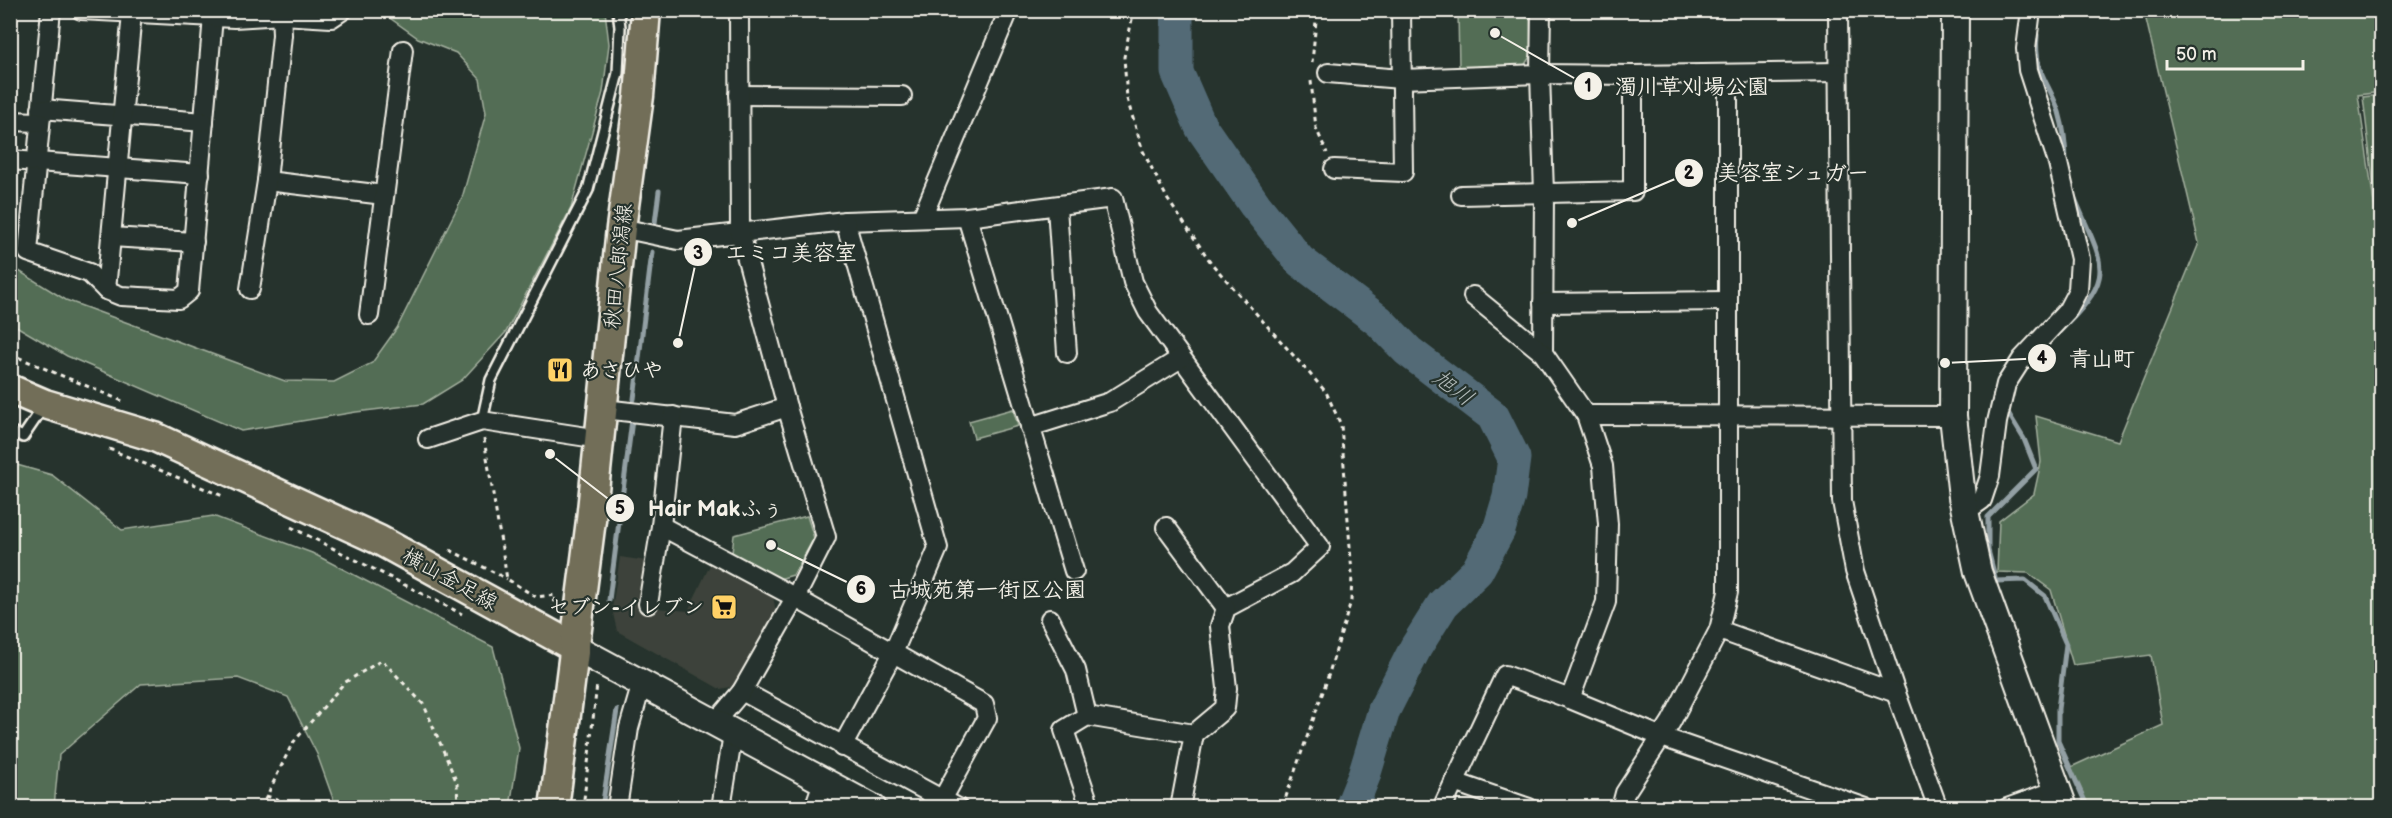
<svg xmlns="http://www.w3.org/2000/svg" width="2392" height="818" font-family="'Balsamiq Sans','Klee One',sans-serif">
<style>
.built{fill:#3c433a}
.green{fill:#526d54;stroke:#a3af9e;stroke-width:1.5}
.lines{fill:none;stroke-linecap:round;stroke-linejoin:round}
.stream{stroke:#93a0a4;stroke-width:5}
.river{stroke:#526a76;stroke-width:33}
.lane-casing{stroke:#f4f1e8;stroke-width:14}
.street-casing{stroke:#f4f1e8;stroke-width:22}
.secondary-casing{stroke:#f4f1e8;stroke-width:30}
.primary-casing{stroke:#f4f1e8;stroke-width:33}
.path{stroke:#f4f1e8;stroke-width:3;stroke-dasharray:4.5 4.5;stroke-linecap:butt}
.lane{stroke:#26332d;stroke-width:9}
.street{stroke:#26332d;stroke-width:18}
.secondary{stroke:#26332d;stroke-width:26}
.primary{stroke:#726e59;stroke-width:28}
.labels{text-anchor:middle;stroke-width:4.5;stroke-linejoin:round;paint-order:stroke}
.street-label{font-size:21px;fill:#f4f1e8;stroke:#26332d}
.poi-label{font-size:21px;font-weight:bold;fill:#f4f1e8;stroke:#26332d;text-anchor:start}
.water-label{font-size:22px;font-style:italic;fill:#b3bbba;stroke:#26332d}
.leader{fill:none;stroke:#f4f1e8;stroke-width:2}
.callout-dot{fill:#f4f1e8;stroke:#26332d;stroke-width:2}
.mark-label{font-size:18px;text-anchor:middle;font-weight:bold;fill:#111}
.callout-label{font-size:22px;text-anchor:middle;font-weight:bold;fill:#f4f1e8;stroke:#26332d;stroke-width:4.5;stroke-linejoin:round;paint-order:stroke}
</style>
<rect width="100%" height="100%" fill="#26332d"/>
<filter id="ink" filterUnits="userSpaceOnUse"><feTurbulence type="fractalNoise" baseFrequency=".0167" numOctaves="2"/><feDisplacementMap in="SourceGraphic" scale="12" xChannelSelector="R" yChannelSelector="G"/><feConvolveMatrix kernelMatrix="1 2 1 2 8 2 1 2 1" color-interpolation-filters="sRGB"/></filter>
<g filter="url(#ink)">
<path class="built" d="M620,557L647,561L657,608L688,611L711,563L773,597L776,612L736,686L720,689L617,631L612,609Z"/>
<g class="green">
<path d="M380,11H605L609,44L603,92L571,208L506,332L462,380L423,404L356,412L241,431L67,356L11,323V266L66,300L285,381L334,382L372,363L397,328L462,198L486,113L480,79L456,53L418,38Z"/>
<path d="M1458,11H1530L1531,55L1524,66L1459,67Z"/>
<path d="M2144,11H2381V92L2358,95L2382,257L2381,807H2087L2071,767L2163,725L2151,655L2073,665L2051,590L2028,573L1997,572L1999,521L2034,494L2041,462L2036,416L2118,441L2199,243Z"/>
<path d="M2381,95H2382L2381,247L2363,97Z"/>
<path d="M1013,409L1018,426L974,438L969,421Z"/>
<path d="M10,463L52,475L122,530L213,516L312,553L493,647L519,748L510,807H336L317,754L288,697L238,678L141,684L59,755L54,807H11Z"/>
<path d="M807,516L814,538L793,575L779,579L732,553L734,535Z"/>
</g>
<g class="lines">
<g class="stream">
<path d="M2037,35C2034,75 2048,79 2059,112C2064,129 2066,146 2066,164"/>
<path d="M655,223L659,191"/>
<path d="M2055,336C2120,274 2104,269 2073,194"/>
<path d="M634,399L652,252"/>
<path d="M2008,407L2007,411L2024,439L2036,469L1988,517V550L1996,581L2025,580L2045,596L2066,644L2058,709V741L2088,808"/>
<path d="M609,600L632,420"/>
<path d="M602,808L617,710"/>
</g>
<path class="river" d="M1177,10V72L1201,127L1255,205L1300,261L1379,321L1408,351L1493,416L1514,458L1509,497L1499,530L1477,571L1443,604L1416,647L1384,710L1364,776L1351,808"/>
<defs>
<g id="lane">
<path d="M482,421L491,380L588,190L618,73L620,27L618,10"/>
<path d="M10,431L23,437L44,406"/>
</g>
<g id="street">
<path d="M51,10L28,252L89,273L106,290L121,296L179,299L189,291L213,17"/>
<path d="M81,10L234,18L282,15L331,18L343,10"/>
<path d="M1541,10L1540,74L1544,193L1543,353"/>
<path d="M1838,10L1842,501L1855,571L1896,693L1938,808"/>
<path d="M1328,73L1401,79L1540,74L1633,75L1837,72"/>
<path d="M739,95L902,96"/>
<path d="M41,109L204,122"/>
<path d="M10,121L39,122"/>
<path d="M10,160L200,174"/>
<path d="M1334,169L1403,172L1401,10"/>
<path d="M267,181L384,195"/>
<path d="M1461,195L1633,191V75"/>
<path d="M1057,207L1067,353"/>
<path d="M967,217L1074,571"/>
<path d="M922,218L1009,10"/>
<path d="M621,228L678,240L845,221L967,217L1113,198L1133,282L1148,312L1320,547L1292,573L1226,608L1220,626L1227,688L1225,708L1194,734L1180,808"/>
<path d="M111,237L194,242"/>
<path d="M250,289L267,181L282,35L281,10"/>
<path d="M106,290L132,13"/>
<path d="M1473,296L1543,353L1586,415L1603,466L1608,524L1606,602L1570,699"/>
<path d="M1543,303L1727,301"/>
<path d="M369,315L403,50"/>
<path d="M604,409L735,424L787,407"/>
<path d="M1586,415L1953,416"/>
<path d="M1030,427L1110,402L1181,358"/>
<path d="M428,439L482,421L600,439"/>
<path d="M1965,512L1982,500L1990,476L1997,422L2006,384L2022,359L2067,311L2078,290L2080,259L2058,163L2028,70L2026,49L2031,10"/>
<path d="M661,526L785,592L984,704L987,718L942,800"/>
<path d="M1166,527L1226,608"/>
<path d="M648,604L661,526L673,416"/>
<path d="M1050,619L1076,670L1087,716"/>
<path d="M1719,630L1896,693"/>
<path d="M742,691L958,808"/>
<path d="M714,724L742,691L795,598L826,537L787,407L740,233L739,10"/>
<path d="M842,747L893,653L938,548L845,221"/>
<path d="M1454,782L1529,808"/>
<path d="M1090,807L1064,730L1087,716L1194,734"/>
<path d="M617,808L629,728L642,683"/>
<path d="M721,808L733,734"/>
<path d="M814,808L823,782"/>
<path d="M1442,808L1505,675L1570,699L1662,737L1866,808"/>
<path d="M1621,808L1625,793L1671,722L1719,630L1728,592V75"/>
<path d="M2007,808L2057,790"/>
</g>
<g id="secondary">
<path d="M1955,10L1953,416L1962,497L1978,572L2064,808"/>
<path d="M574,647L873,808"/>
</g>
<g id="primary">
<path d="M10,389L45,404L155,437L379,540L574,647"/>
<path d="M554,808L591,520L621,228L639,96L646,10"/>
</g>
</defs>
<use href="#lane" class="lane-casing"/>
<use href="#street" class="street-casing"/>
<use href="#secondary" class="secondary-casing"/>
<use href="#primary" class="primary-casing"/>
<g class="path">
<path d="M1134,10L1124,57L1127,99L1143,151L1168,200L1212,264L1326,392L1341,425L1352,574L1351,601L1326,683L1282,808"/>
<path d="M1312,63L1317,10"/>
<path d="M1311,81L1316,128L1327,153"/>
<path d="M10,354L125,402"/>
<path d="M484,439L507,579L536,597L555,595L553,609"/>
<path d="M109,449L225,497"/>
<path d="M291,527L462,614"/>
<path d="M450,550L507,579"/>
<path d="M266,796L290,803L294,808"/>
<path d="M261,808L292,744L344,683L382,660L424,705L457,783L458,808"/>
<path d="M583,808L597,684"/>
</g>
<use href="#lane" class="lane"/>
<use href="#street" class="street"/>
<use href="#secondary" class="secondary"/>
<use href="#primary" class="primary"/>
</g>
</g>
<defs>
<symbol id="restaurant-square" viewBox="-11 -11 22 22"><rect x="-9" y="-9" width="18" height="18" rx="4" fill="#ffd166" stroke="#26332d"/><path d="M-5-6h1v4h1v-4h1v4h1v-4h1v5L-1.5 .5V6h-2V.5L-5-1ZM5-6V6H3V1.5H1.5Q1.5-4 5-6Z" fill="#111"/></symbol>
<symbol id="supermarket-square" viewBox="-11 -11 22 22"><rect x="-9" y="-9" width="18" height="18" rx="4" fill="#ffd166" stroke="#26332d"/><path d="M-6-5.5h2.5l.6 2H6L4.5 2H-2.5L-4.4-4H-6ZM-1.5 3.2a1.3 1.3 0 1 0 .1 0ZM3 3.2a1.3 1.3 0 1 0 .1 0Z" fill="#111"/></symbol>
</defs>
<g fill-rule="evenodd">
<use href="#restaurant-square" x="545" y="355" width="30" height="30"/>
<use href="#supermarket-square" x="709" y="592" width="30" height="30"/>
</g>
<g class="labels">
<g class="street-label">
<text transform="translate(618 266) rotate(-84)" y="7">秋田八郎潟線</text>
<text transform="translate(450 579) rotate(29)" y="7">横山金足線</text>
</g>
<g class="poi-label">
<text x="580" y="377">あさひや</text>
<text x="704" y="614" text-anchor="end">セブン-イレブン</text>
</g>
<g class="water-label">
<text transform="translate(1454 387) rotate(37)" y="8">旭川</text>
</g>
</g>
<path class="leader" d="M1495 33L1588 86M1572 223L1689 173M678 343L698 252M1945 363L2042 358M550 454L620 508M771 545L861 589"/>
<g class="callout-dot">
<circle cx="1495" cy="33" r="6"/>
<circle cx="1572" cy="223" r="6"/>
<circle cx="678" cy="343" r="6"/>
<circle cx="1945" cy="363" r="6"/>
<circle cx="550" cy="454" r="6"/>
<circle cx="771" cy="545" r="6"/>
<circle cx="1588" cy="86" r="15"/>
<circle cx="1689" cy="173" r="15"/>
<circle cx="698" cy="252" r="15"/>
<circle cx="2042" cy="358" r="15"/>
<circle cx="620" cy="508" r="15"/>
<circle cx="861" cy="589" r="15"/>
</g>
<g class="mark-label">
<text x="1588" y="92">1</text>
<text x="1689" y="179">2</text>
<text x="698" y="259">3</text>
<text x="2042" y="364">4</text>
<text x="620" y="514">5</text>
<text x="861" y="595">6</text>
</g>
<g class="callout-label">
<text x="1692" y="94">濁川草刈場公園</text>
<text x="1793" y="180">美容室シュガー</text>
<text x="791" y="260">エミコ美容室</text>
<text x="2102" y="366">青山町</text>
<text x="716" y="516">Hair Makふぅ</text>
<text x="987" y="597">古城苑第一街区公園</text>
</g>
<rect width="2392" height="818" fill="none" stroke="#26332d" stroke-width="36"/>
<rect x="18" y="18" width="2356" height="782" fill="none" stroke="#f4f1e8" stroke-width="2" filter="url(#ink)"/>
<path d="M2167 60v9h136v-9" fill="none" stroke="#f4f1e8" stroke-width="3"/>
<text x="2176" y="60" font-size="18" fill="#f4f1e8" stroke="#26332d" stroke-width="4.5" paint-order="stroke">50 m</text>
</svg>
